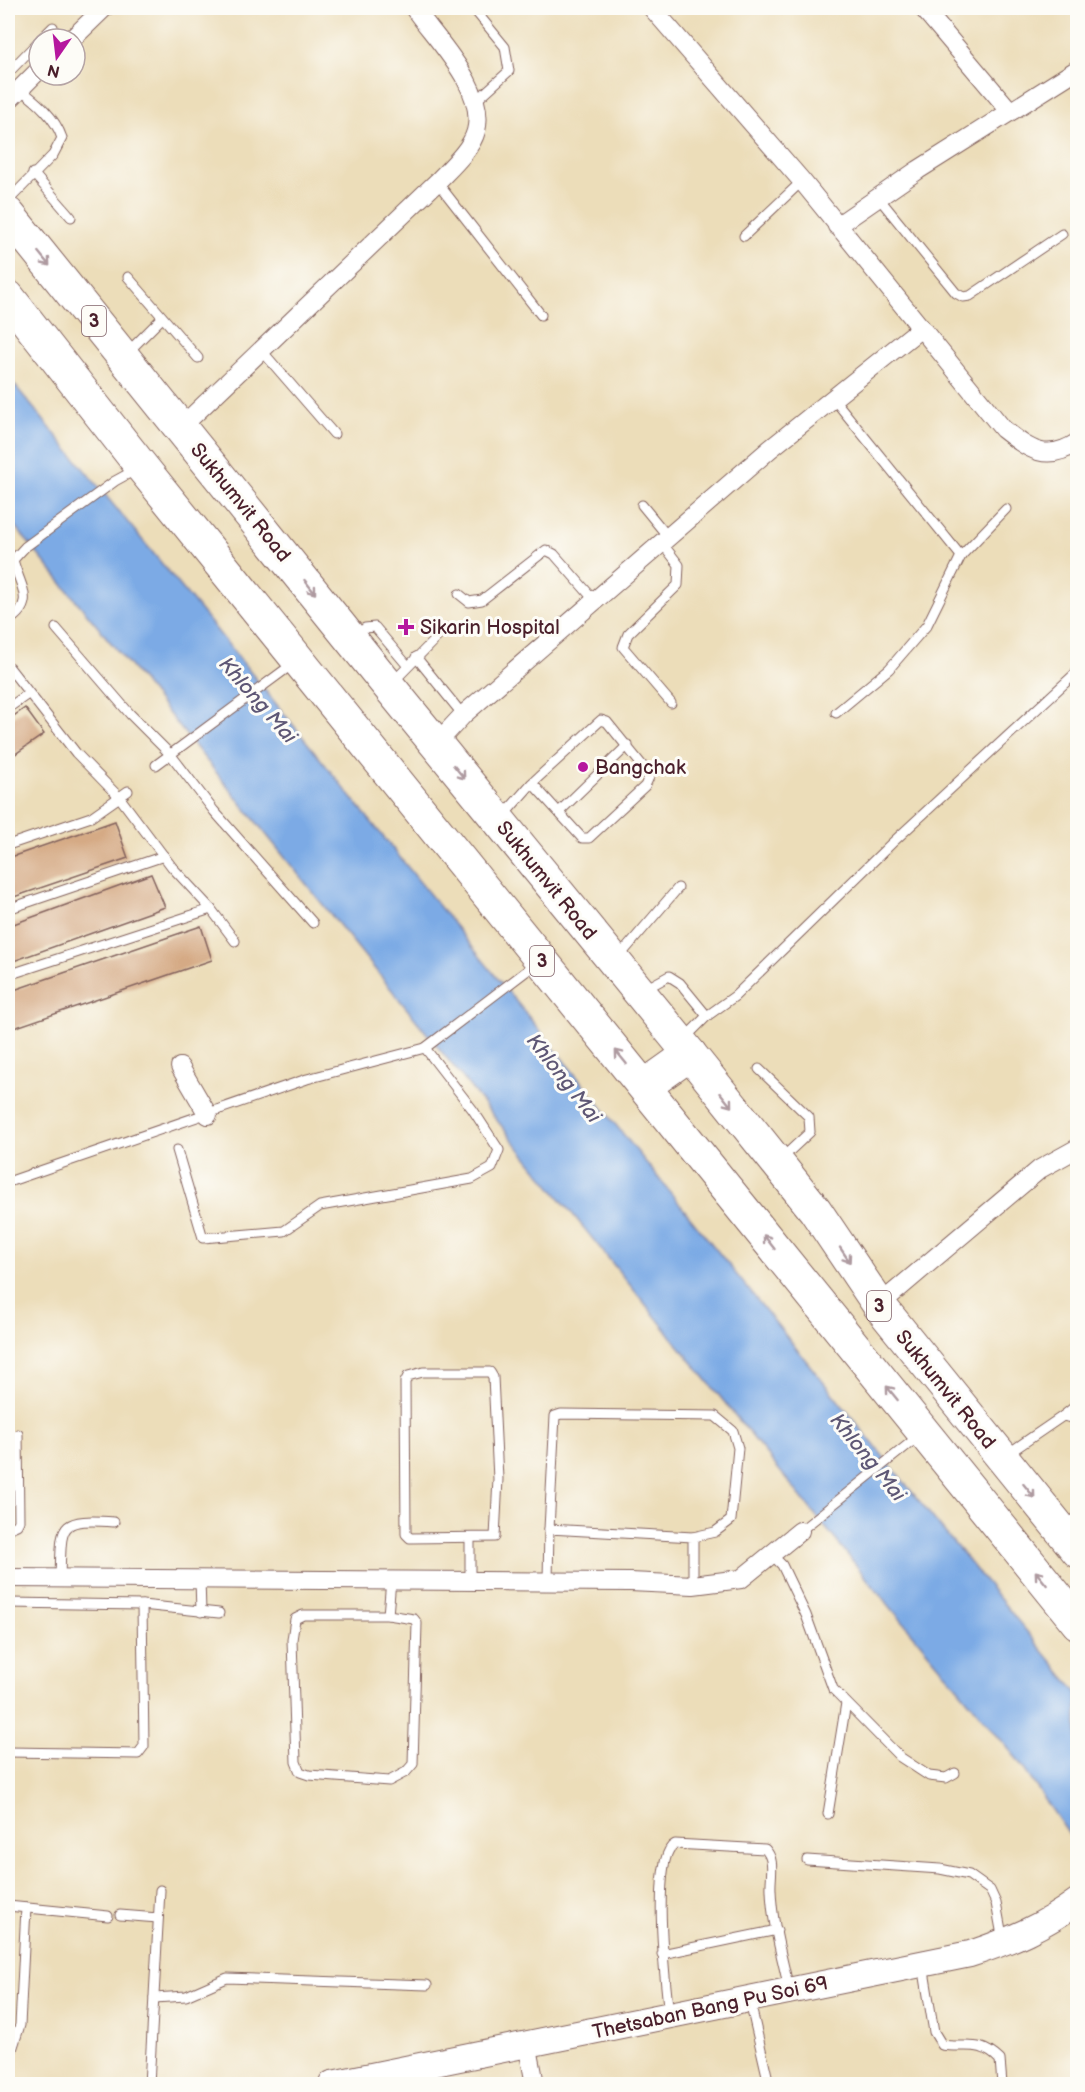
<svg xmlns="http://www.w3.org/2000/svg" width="1085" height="2092" font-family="'Balsamiq Sans',sans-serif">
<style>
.water{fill:#7baae5;stroke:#626488;stroke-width:1.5}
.building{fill:#d5aa85}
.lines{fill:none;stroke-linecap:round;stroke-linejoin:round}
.lane-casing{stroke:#83625d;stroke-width:11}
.street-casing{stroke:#83625d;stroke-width:20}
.secondary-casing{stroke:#83625d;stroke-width:28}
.highway-casing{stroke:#83625d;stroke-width:35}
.lane{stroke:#fff;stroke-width:9}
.street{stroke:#fff;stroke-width:18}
.secondary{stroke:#fff;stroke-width:26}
.highway{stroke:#fff;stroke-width:33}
.oneway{stroke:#ae9aa0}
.poi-dot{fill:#b5179e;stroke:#fdfcf7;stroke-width:2}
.labels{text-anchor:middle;stroke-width:6;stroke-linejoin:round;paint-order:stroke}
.shield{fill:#fdfcf7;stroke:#806168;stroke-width:1.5}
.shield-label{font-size:18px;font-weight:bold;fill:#4a1f2b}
.street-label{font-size:20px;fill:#4a1f2b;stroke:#fdfcf7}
.poi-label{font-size:20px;fill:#4a1f2b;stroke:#fdfcf7;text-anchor:start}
.water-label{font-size:21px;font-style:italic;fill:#5e5775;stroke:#fdfcf7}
</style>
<rect width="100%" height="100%" fill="#fdfcf7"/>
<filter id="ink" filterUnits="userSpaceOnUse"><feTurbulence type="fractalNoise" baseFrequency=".0167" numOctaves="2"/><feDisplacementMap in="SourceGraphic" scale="12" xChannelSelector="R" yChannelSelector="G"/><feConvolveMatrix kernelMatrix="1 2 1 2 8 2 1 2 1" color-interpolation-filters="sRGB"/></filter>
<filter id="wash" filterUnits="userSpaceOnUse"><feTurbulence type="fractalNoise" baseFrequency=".008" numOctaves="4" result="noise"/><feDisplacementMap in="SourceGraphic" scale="24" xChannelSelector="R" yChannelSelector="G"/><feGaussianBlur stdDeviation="1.35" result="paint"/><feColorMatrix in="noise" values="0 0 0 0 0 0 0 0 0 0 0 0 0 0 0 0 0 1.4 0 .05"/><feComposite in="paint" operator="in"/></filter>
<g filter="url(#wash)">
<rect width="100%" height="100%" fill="#ecddb9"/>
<path class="water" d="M8,377L210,622L937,1523L1077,1692V1846L1017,1759L868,1580L140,678L8,518Z"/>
<g id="blocks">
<g class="building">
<path d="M25,708L44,734L8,759V720Z"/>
<path d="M115,821L128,858L8,899V858Z"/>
<path d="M151,874L165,907L8,963V926Z"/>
<path d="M201,926L212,960L8,1030V992Z"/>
</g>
</g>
</g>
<g filter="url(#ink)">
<use href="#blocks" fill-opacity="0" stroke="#83625d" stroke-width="1.5"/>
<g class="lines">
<defs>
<g id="lane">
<path d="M473,8L505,47L509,71L477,100"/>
<path d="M41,39L53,27"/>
<path d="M8,73L39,41"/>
<path d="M33,173L71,217"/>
<path d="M437,182L541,315"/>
<path d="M878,197L956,293L963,297L970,296L1062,234"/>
<path d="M8,201L53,155L62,138C55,117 37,102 20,89"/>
<path d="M744,236L802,181"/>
<path d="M128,277L198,358"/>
<path d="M262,351L334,434"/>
<path d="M127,353L162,318"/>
<path d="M833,398L961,556L1006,509"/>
<path d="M642,505L669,538"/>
<path d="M662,543L679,565L678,585L628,634L623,647L671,703"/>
<path d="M459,594L469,602L482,600L546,550L554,554L596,602"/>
<path d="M8,621C37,603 20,587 13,560L25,547L115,481L137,469"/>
<path d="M56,628L130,714L171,755L214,811L313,923"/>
<path d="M357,637L365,628L375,627L407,665"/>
<path d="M416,657L463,715"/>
<path d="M8,666L76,753L120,798L172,867L211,909L235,941"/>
<path d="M393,682L446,628"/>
<path d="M8,708L28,694"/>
<path d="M836,713L889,669L927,625L961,556"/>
<path d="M156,765L294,663"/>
<path d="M559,812L628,745"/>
<path d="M503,816L532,783L601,720L607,722L650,775L645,786L589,838H582L532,783"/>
<path d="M8,845L91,817L128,791"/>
<path d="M8,909L164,856"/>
<path d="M618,958L678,888"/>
<path d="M8,975L211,909"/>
<path d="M647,991L649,987L669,976L680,983L707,1016"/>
<path d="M685,1038L707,1016L735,996L892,843L1078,671"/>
<path d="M759,1069L809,1117L810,1132L780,1160"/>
<path d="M177,1150L203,1238L284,1231L320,1206L472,1179L492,1168L499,1150L473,1110L425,1048"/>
<path d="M8,1182L307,1079L425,1048L537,963"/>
<path d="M423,1372H490L493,1377L498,1479L495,1537L410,1538L406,1534L405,1382L408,1376Z"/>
<path d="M1063,1416L1078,1404"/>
<path d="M1006,1455L1063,1416L1078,1419"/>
<path d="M1064,1526L1078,1517"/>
<path d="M8,1529L17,1525L19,1521L18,1434"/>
<path d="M549,1529L555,1416L561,1414L715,1416L733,1431L738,1448L731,1520L715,1532L693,1537"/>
<path d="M800,1531L920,1435"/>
<path d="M470,1538V1581"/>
<path d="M772,1555L782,1565L806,1615L833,1689L900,1757L929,1776L946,1778L955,1773"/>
<path d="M60,1578C62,1525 56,1518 114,1522"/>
<path d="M200,1579L201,1612"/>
<path d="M548,1581L549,1529L693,1537V1585"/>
<path d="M8,1603L142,1605L219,1613"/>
<path d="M388,1615L414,1619L417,1623L413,1764L406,1772L389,1781L309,1775L300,1772L296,1762L292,1640L295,1619L303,1615Z"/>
<path d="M388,1615L391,1580"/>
<path d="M8,1752L138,1754L144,1746L142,1605"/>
<path d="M828,1814L846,1703"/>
<path d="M807,1860L940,1869L969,1875L990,1890L996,1903L1003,1941"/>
<path d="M8,1906L108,1916"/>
<path d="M120,1915L158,1918"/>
<path d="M662,1954L777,1930"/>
<path d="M923,1965L934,2032L942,2045C967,2049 979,2039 1000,2060L1002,2084"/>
<path d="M154,1998L186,1996L227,1978L427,1985"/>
<path d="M750,2002L769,2084"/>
<path d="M669,2015C666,1988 650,1855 675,1844L765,1849C776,1860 770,1876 771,1890C772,1923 782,1957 789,1989"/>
<path d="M8,2062L20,2025L26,1908"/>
<path d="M149,2084L160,1890"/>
</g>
<g id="street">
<path d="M652,8L802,181L1003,429C1030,450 1046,463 1078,442"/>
<path d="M923,8L1010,111"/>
<path d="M72,39L104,8"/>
<path d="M8,101L39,70"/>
<path d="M837,226L918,170L1078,69"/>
<path d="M180,428L437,182C450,168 471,150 476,131C487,89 437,41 414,8"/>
<path d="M436,744L463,715L770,449L921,328"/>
<path d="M180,1067L208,1115"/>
<path d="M879,1305L1040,1169L1078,1148"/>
<path d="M8,1578L630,1582L693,1585L741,1579L800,1531"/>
<path d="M527,2043L535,2084"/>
</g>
<path id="secondary" d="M332,2084L970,1954C1010,1941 1044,1926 1078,1901"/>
<g id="highway">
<path d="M8,214L382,678L681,1043L815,1210L879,1305L1078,1551"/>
<path d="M8,297L137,461L1078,1623"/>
<path d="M645,1086L690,1054"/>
</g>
</defs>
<use href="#lane" class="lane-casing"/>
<use href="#street" class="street-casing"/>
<use href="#secondary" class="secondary-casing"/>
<use href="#highway" class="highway-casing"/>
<use href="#lane" class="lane"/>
<use href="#street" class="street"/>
<use href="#secondary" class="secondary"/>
<use href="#highway" class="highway"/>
</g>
<defs><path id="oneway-shaft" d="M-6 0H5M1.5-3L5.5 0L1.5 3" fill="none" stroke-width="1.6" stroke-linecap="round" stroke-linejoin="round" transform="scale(1.5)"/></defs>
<g class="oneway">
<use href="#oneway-shaft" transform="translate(44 259) rotate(51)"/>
<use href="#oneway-shaft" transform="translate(310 587) rotate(52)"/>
<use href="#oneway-shaft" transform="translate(459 772) rotate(51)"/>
<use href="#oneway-shaft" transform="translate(621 1057) rotate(-129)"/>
<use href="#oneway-shaft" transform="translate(726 1100) rotate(52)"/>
<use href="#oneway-shaft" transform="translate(769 1242) rotate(-128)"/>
<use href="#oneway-shaft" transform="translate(845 1255) rotate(56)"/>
<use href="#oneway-shaft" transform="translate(892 1393) rotate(-129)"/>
<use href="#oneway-shaft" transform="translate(1029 1491) rotate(51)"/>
<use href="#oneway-shaft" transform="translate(1041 1578) rotate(-129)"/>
</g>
</g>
<g class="poi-dot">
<path d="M403 618h6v6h6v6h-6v6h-6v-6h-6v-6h6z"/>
<circle cx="583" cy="767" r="6"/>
</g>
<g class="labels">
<g class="shield">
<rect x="82" y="306" width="24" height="30" rx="4.5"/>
<rect x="530" y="946" width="24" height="30" rx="4.5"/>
<rect x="867" y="1291" width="24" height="30" rx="4.5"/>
</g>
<g class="shield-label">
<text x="94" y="327">3</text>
<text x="542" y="967">3</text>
<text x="879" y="1312">3</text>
</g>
<g class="street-label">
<text transform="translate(241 502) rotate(51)" y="7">Sukhumvit Road</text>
<text transform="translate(547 880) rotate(51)" y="7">Sukhumvit Road</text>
<text transform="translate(946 1389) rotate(51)" y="7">Sukhumvit Road</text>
<text transform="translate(710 2007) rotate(-12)" y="7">Thetsaban Bang Pu Soi 69</text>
</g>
<g class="poi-label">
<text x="420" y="634">Sikarin Hospital</text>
<text x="595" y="774">Bangchak</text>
</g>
<g class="water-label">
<text transform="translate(258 700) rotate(49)" y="7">Khlong Mai</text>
<text transform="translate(564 1078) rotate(52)" y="7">Khlong Mai</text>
<text transform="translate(868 1457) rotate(51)" y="7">Khlong Mai</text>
</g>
</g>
<rect width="1085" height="2092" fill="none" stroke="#fdfcf7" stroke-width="30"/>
<g transform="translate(57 57) rotate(194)"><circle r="28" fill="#fdfcf7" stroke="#b5a4a5" stroke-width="1.5"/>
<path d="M0-4.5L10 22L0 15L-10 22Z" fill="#b5179e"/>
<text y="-9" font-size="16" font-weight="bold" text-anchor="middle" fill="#4a1f2b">N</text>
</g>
</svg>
